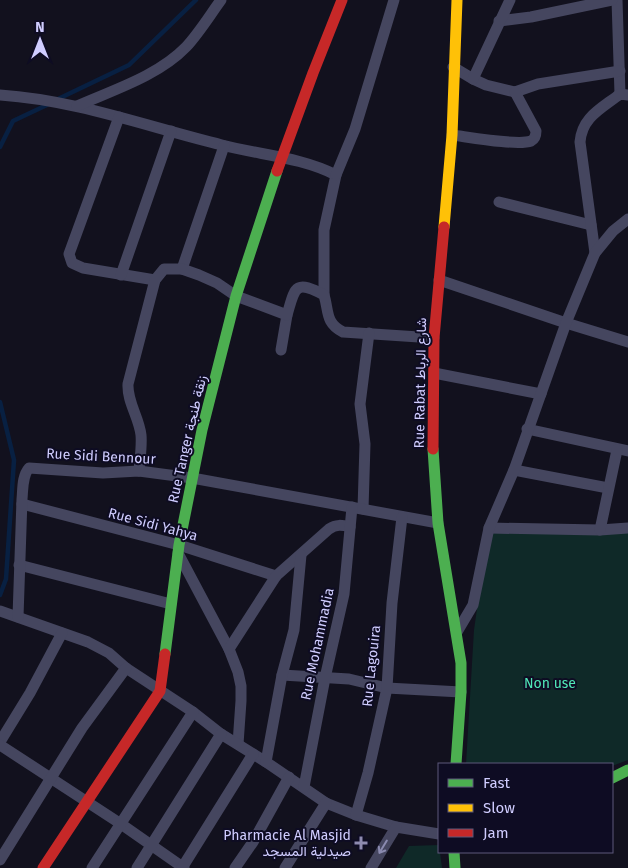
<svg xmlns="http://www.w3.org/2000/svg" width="628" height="868" font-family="'Fira Sans',Vazirmatn,sans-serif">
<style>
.green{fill:#0f2928}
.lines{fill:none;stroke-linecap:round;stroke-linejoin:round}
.stream{stroke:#082042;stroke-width:4.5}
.street{stroke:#45465f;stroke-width:11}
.fast{stroke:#4caf50;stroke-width:11}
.slow{stroke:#ffc107;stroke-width:11}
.jam{stroke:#c62828;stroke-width:11}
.oneway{stroke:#8a8aaf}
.poi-dot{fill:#8e8bb0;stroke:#0e0c23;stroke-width:2}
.labels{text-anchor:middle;stroke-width:4;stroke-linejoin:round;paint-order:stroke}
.street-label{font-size:14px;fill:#d0cdff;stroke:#0e0c23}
.park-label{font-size:14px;fill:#50e9b8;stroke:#0e0c23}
.poi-label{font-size:14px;fill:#d0cdff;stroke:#0e0c23;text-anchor:end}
</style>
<rect width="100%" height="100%" fill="#12111e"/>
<g class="green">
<path d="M628,527V760L612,766V764H466L474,630L488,531Z"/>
<path d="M439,845L442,868H396L409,846Z"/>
</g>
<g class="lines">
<g class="stream">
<path d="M58,99L129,65L196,0"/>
<path d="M0,147L13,121L49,104"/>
<path d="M0,402L14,460L6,579L0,595"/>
</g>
<g class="street">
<path d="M617,0L620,94"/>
<path d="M499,21L531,17L612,0"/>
<path d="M453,67L473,79L486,85L515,92L538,84L620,71"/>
<path d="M473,79L510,0"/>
<path d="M0,95C76,100 148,127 222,145C260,155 301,157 336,175L324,230V295"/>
<path d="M77,106C113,90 158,76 186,47C199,33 210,15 221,0"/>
<path d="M119,117L69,254L72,263L83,268L155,280"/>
<path d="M452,135C468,137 518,146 531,141C535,139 536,136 536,131L515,92"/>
<path d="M336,175L355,129L394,0"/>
<path d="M499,202L591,225"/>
<path d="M595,253L580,142C582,117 601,109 620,94L628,95"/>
<path d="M182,269L224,146"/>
<path d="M121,275L171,131"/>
<path d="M439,280L566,323L628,342"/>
<path d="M281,350L287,315"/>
<path d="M434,373L541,394"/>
<path d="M527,429L628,451"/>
<path d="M514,470L608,488"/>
<path d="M139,471C140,459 142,446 141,435C139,417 127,402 128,384L155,280L164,269H182L199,275L217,283L236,296L287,315C295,288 294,279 324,295C329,311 325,323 343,332L434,338"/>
<path d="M22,504L179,545L276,576"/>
<path d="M363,509L365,444L360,404L369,333"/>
<path d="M489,528L600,530L628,528"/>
<path d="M600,530L617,450"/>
<path d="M178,553L229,649L238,672L241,686V701L238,744"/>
<path d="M19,565L171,604"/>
<path d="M0,611L88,642L109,653L126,668L193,712L221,734L266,762L326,803L356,815L396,827L439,834"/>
<path d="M18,617L22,499C23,489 22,476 29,468L103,473L139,471L192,478L438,523"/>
<path d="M457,632L473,605L489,528L514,470L566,323L595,253L613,231L628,219"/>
<path d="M229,649L276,576L329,529C336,524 342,525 350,527"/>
<path d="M282,675L349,679L387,688L461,692"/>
<path d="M0,742L30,693L62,633"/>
<path d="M0,745L121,824L184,868"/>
<path d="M266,762L282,675L294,630L301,555"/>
<path d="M304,787L325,678L344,594L352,507"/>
<path d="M356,815L368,773L387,688L392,603L402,517"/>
<path d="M0,860L82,728L126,668"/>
<path d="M92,868L193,712"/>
<path d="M137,868L221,734"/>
<path d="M182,868L253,754"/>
<path d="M235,868L253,842L289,777"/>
<path d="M285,868L326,803"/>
<path d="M371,868L396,827"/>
</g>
<g class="fast">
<path d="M433,449L438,523L461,663V692L456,764"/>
<path d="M165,654L179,545L202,430L236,296L277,171"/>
<path d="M612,778L628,770"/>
<path d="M454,852L455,868"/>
</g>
<path class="slow" d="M444,227L452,135L457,0"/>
<g class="jam">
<path d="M277,171L313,73L342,0"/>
<path d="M433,449L434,338L444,227"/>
<path d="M43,868L160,691L165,654"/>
</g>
</g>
<defs><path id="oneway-shaft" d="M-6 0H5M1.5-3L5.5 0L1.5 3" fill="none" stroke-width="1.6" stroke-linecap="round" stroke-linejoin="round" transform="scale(1.25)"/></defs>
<use class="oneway" href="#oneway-shaft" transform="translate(383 847) rotate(121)"/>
<path class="poi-dot" d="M358.5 835.5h5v5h5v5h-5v5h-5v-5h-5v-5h5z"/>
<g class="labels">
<g class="street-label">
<text transform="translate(420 383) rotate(-89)" y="5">Rue Rabat شارع الرباط</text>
<text transform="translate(187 439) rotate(-77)" y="5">Rue Tanger زنقة طنجة</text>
<text transform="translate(101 456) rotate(3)" y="5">Rue Sidi Bennour</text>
<text transform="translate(153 524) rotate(15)" y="5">Rue Sidi Yahya</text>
<text transform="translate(317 644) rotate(-78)" y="5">Rue Mohammadia</text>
<text transform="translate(371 666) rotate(-84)" y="5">Rue Lagouira</text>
</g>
<g class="park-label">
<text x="550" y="688">Non use</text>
</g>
<g class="poi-label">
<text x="351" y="840">Pharmacie Al Masjid<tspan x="351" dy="16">صيدلية المسجد</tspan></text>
</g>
</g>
<rect x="438" y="763" width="175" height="90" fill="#0e0c23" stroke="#5c597b"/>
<rect x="448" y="779" width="25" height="8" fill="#4caf50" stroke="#5c597b"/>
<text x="483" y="788" font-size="15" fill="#d0cdff">Fast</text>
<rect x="448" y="804" width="25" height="8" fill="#ffc107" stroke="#5c597b"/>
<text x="483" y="813" font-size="15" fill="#d0cdff">Slow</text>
<rect x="448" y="829" width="25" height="8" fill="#c62828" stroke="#5c597b"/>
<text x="483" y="838" font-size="15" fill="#d0cdff">Jam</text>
<g transform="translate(40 40)" stroke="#0e0c23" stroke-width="4" paint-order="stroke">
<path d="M0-4L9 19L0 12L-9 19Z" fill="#d0cdff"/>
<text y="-8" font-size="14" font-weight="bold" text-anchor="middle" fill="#d0cdff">N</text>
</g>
</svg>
